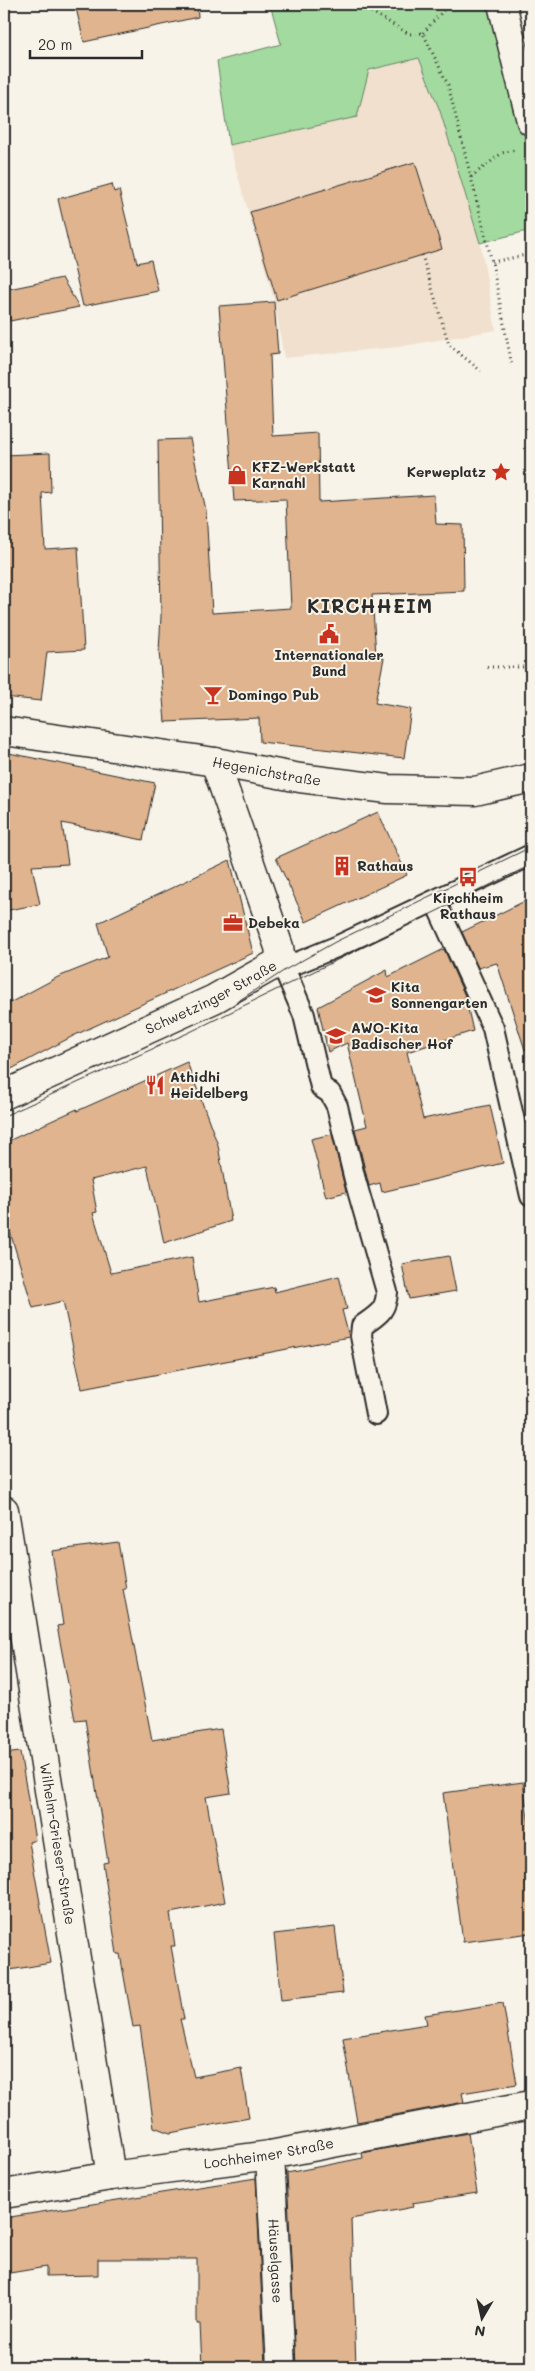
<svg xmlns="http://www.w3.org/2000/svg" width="535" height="2371" font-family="Mali,sans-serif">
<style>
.built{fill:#f0e0cd}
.green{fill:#a3da9f;stroke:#678265}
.building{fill:#dfb48f;stroke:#2b2b2b}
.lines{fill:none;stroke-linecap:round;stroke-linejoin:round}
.lane-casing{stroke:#2b2b2b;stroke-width:24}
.street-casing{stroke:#2b2b2b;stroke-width:31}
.secondary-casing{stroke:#2b2b2b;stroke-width:31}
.path{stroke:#2b2b2b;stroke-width:3;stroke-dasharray:1 4;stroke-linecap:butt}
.lane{stroke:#f7f3e8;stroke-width:20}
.street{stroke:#f7f3e8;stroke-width:28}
.secondary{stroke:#f7f3e8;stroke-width:28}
.tram{stroke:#2b2b2b;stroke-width:1}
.labels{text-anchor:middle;stroke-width:4;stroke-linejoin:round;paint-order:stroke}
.poi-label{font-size:14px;font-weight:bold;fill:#2b2b2b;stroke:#f7f3e8;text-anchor:start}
.street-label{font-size:14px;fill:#2b2b2b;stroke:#f7f3e8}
.district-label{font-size:19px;font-weight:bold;letter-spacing:1px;fill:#2b2b2b;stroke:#f7f3e8}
</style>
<rect width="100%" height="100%" fill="#f7f3e8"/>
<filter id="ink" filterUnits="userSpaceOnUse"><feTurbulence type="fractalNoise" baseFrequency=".02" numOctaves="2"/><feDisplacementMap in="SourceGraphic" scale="10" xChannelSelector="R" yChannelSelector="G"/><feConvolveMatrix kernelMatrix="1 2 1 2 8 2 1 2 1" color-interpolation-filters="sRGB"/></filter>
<g filter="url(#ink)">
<path class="built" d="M419,58L440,111L480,242L496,330L397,347L284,358L275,303L229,145L356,117L369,70Z"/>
<path class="green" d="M270,4H489L531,159V230L480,243L440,111L419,58L369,70L357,117L229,145L217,61L281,44Z"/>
<g class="building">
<path d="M75,4H197L198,17L84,42Z"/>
<path d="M415,162L442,249L277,300L250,212Z"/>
<path d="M112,184L114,192L119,190L137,263L151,260L158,291L83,306L58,199Z"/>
<path d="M62,278L79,307L10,321L4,290Z"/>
<path d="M274,302L278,354L270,355L273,436L318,433L319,502L434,495L436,524L463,525L464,591L372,595L376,655L384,658L375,703L411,709L404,758L260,742L259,718L165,722L159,651L161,616L158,440L190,439L206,510L212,613L291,608L286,499L234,501L219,306Z"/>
<path d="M50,453L51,492L42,493L45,549L78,547L84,650L47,652L41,701L4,697V455Z"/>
<path d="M4,752L155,783L143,840L62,823L68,864L32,866L40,904L4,911Z"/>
<path d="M378,812L407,875L306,922L276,858Z"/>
<path d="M230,860L253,953L73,1036L4,1073V1006L58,977L108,957L98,923Z"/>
<path d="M531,898V1049L525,1050L497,963L478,968L462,932Z"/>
<path d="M444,949L465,996L473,1031L407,1052L423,1119L490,1105L503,1163L382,1192L380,1183L369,1186L355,1129L367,1126L347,1043L328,1052L318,1007L387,970L388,977Z"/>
<path d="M187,1062L218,1145L231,1221L164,1243L147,1166L91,1180L97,1212L93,1213L111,1273L192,1257L199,1302L274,1287L275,1292L339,1276L347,1309L342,1310L349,1337L82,1389L63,1301L33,1308L4,1212V1143L77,1109V1111Z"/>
<path d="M332,1134L346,1192L326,1197L311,1139Z"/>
<path d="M449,1256L456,1291L409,1299L402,1264Z"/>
<path d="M118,1542L126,1589H123L152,1740L221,1729L231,1793L206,1797L225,1902L170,1913L175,1946H171L184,2019H180L194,2077L241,2068L249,2118L170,2133L154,2127L140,2026L133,2027L120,1954H117L103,1863L108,1862L85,1719L75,1720L57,1626L63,1625L52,1551Z"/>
<path d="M20,1752L35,1840L29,1842L51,1963L4,1971V1754Z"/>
<path d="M523,1782L531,1840V1933L463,1942L443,1793Z"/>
<path d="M335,1927L343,1993L281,2000L274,1934Z"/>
<path d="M503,2003L517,2084L462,2093L464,2102L357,2122L343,2038L427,2024L425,2015Z"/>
<path d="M468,2133L477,2193L412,2203L413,2207L351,2219L356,2367H296L287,2173L363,2158L362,2153Z"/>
<path d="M256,2178L265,2367H202L200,2324H197V2259H98V2275L46,2276V2267L4,2274V2218Z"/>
</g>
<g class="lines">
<defs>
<g id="lane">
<path d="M435,901L493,1028L531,1196"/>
<path d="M281,961L304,1015L321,1087L330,1093L337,1106L355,1180L387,1292C386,1312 377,1315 362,1326L361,1336L376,1414"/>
<path d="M281,961L297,963L336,947L531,855"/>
</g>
<g id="street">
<path d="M502,4L531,121"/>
<path id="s1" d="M4,1510L111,2176"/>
<path id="s2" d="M270,2155L281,2367"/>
<path id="s3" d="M4,2194L111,2176L270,2155L531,2105"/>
</g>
<g id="secondary">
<path id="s4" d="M4,731L215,762L300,778L388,789L475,791L531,778"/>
<path id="s5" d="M4,1095L214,999L281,961L279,947L215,762"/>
</g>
</defs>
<use href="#lane" class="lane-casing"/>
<use href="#street" class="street-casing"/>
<use href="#secondary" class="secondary-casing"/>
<g class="path">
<path d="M365,4L370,11L409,34L423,33L448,85L492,262L512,366"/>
<path d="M423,33L449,4"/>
<path d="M471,177L502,153L514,150"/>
<path d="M422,255L449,345L481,371"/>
<path d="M492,262L531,254"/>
<path d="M487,667H531"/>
</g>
<use href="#lane" class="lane"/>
<use href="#street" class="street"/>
<use href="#secondary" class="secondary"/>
<g class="tram">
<path d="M234,1004L285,970L335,942L531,847"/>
<path d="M4,1116L190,1032L531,865"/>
</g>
</g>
</g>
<defs>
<symbol id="sight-bare" viewBox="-9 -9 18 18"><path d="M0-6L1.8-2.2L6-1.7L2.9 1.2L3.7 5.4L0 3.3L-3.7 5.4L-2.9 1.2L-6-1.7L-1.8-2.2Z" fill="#c8321e" stroke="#f7f3e8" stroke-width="2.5" paint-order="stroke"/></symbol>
<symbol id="shop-bare" viewBox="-9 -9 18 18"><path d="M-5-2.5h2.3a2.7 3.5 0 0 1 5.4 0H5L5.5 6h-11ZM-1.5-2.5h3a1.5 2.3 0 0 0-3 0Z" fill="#c8321e" stroke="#f7f3e8" stroke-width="2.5" paint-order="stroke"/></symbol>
<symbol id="civic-bare" viewBox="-9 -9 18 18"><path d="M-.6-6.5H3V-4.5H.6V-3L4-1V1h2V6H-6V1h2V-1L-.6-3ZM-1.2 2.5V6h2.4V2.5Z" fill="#c8321e" stroke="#f7f3e8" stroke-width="2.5" paint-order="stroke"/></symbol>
<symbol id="bar-bare" viewBox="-9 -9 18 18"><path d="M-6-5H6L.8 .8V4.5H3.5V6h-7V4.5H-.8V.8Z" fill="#c8321e" stroke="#f7f3e8" stroke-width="2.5" paint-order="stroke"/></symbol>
<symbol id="building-bare" viewBox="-9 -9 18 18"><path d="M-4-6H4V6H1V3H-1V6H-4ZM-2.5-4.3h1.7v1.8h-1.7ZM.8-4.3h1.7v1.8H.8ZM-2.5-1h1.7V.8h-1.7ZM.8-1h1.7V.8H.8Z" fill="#c8321e" stroke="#f7f3e8" stroke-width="2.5" paint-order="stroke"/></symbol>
<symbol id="bus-bare" viewBox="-9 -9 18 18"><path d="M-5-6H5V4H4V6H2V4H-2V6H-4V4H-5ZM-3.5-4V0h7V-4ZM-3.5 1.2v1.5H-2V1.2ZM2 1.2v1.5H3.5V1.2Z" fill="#c8321e" stroke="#f7f3e8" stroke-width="2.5" paint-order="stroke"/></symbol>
<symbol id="office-bare" viewBox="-9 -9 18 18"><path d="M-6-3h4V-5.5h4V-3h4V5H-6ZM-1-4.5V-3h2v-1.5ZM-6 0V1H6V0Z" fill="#c8321e" stroke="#f7f3e8" stroke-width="2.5" paint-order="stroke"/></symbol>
<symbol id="school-bare" viewBox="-9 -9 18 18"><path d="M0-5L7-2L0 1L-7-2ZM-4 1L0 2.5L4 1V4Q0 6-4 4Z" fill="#c8321e" stroke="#f7f3e8" stroke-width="2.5" paint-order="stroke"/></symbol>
<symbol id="restaurant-bare" viewBox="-9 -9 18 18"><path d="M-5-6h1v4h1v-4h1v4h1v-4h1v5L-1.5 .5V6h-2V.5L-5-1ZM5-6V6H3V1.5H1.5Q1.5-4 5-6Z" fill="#c8321e" stroke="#f7f3e8" stroke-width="2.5" paint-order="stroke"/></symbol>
</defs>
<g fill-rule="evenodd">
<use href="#sight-bare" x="487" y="458" width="28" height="28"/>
<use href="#shop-bare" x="223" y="461" width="28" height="28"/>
<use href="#civic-bare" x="315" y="620" width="28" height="28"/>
<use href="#bar-bare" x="199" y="681" width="28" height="28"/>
<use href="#building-bare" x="328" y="852" width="28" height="28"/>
<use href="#bus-bare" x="454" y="863" width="28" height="28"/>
<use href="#office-bare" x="219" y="909" width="28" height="28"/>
<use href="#school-bare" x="362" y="981" width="28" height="28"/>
<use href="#school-bare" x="322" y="1022" width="28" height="28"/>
<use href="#restaurant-bare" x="141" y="1071" width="28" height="28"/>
</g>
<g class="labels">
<g class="poi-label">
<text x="252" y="472">KFZ-Werkstatt<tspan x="252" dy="16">Karnahl</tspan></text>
<text x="486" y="477" text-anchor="end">Kerweplatz</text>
<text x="329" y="660" text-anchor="middle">Internationaler<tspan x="329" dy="16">Bund</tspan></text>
<text x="228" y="700">Domingo Pub</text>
<text x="357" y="871">Rathaus</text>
<text x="468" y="903" text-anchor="middle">Kirchheim<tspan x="468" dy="16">Rathaus</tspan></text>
<text x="248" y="928">Debeka</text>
<text x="391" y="992">Kita<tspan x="391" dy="16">Sonnengarten</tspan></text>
<text x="351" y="1033">AWO-Kita<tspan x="351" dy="16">Badischer Hof</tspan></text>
<text x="170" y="1082">Athidhi<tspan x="170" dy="16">Heidelberg</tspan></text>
</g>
<g class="street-label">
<text dy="5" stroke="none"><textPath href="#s4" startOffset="266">Hegenichstraße</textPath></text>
<text dy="5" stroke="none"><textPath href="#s5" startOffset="229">Schwetzinger Straße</textPath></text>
<text dy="5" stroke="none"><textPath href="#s1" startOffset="338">Wilhelm-Grieser-Straße</textPath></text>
<text dy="5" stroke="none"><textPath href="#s3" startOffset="268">Lochheimer Straße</textPath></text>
<text dy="5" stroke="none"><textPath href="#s2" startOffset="106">Häuselgasse</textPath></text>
</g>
<g class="district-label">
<text x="370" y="613">KIRCHHEIM</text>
</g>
</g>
<rect width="535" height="2371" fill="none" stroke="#f7f3e8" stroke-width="20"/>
<rect x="10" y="10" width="515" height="2351" fill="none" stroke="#2b2b2b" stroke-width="2" filter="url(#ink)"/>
<g transform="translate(482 2318) rotate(189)" stroke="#f7f3e8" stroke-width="4" paint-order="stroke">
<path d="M0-4L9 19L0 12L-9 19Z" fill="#2b2b2b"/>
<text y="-8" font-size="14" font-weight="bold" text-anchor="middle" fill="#2b2b2b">N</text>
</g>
<path d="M30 50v8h112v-8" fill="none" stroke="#2b2b2b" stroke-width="2.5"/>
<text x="38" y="50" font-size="15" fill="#2b2b2b" stroke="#f7f3e8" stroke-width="4" paint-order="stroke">20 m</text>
</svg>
